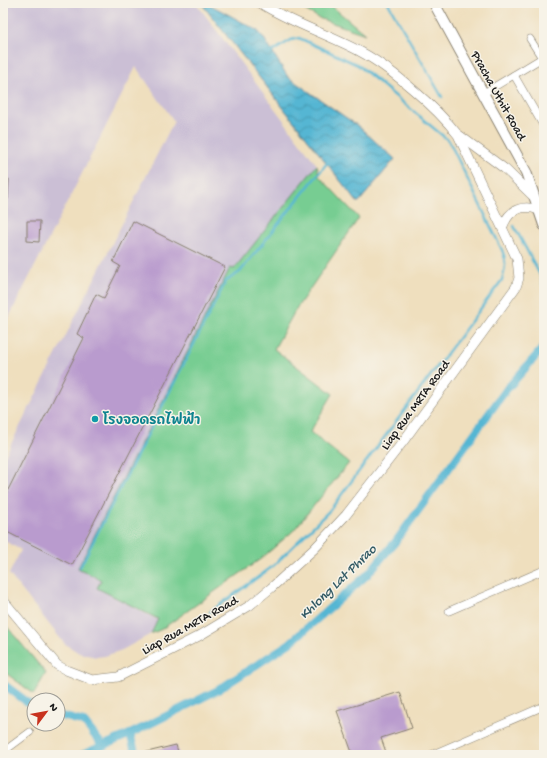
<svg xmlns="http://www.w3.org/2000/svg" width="547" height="758" font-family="'Gochi Hand','Playpen Sans Thai',sans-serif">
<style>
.industrial{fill:#cbbfd5}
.green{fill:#77cd92;stroke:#4a7457}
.water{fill:url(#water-waves);stroke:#386978}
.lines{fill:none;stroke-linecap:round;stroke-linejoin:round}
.stream{stroke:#54b6d3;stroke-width:2.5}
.canal{stroke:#54b6d3;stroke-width:8}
.building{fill:#b99bce}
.minor-casing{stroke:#867e6d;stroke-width:8}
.tertiary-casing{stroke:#867e6d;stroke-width:10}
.secondary-casing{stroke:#867e6d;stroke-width:12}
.minor{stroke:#fff;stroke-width:7}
.tertiary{stroke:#fff;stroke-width:9}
.secondary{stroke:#fff;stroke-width:10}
.culture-dot{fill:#0f9aa8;stroke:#f7f3e8;stroke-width:1.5}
.labels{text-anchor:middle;stroke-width:3;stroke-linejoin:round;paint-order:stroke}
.street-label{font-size:13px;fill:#1c1c1c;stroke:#f7f3e8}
.culture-label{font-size:13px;font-weight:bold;fill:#0d838f;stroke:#f7f3e8;text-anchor:start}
.water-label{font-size:14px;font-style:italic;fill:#325a65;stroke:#f7f3e8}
</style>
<defs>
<pattern id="water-waves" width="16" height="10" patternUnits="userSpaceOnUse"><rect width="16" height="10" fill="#54b6d3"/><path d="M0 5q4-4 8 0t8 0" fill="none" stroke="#4593aa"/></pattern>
</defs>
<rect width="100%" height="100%" fill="#f7f3e8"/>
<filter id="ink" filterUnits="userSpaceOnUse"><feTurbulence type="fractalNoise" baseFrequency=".025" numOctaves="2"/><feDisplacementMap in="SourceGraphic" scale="8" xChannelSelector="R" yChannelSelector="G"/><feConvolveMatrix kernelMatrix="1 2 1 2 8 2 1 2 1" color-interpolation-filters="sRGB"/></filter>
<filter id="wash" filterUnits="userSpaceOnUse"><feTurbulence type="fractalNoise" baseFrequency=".012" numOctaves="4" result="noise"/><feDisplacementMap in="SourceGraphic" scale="16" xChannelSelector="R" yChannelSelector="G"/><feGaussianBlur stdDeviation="0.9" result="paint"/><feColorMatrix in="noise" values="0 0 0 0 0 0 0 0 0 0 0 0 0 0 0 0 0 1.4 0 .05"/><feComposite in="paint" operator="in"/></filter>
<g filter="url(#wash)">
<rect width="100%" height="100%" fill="#efdfbe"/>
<path class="industrial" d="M3,3H196L317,165L234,270L231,268L78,568L101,580L97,588L158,620L151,634L122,650L105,656L96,657L79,653L64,643L9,574L21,550L3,540V460L174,121L136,67L3,329Z"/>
<g class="green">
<path d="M292,3H328L365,34L321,19Z"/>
<path d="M317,165L319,176L359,218L296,309L274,349L333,394L310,432L349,463L293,531L262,558L162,629L151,634L158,619L97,588L101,580L78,568L230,268L234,269Z"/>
<path d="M3,622L46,673L34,694L3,671Z"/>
</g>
<path class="water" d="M201,3H207L257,30L263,37L288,77L358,126L395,159L359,202H357Z"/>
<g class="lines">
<g class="stream">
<path d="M388,3L442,97"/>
<path d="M514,226L540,275L544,289"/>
<path d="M80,567L226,281L240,272L327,163"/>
<path d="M210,612L272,567L330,510L502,280C505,269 507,260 502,250L449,141L358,65L299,38L291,40L270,53"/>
</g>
<g class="canal">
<path d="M3,684L34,707"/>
<path d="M58,715L84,722L103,746"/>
<path d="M130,734L136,755"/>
<path d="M82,755L130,734L218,690L290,643L367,575L396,541L506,390L544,347"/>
</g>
</g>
<g id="blocks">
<g class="building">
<path d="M3,178L9,179L8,199H3Z"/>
<path d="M27,221H40L39,242L27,241Z"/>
<path d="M133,221L225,267L72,565L3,530V500L84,338L77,334L96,294L104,298L120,266L113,262Z"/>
<path d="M400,692L412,728L381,738L387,755H353L337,711Z"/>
<path d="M176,745L179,755H143V753Z"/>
</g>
</g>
</g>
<g filter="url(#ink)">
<use href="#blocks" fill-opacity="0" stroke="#867e6d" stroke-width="1"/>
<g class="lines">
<defs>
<g id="minor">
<path d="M514,75L544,127"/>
<path d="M484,93L542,58L530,39"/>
<path d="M449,611L544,570"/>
<path d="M3,752L30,732"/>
<path d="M431,755L544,706"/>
</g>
<g id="tertiary">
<path d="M459,135L505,169L535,198"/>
<path d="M503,226C509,210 522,204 539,210"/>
<path d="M3,600L57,665L66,670L92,680L118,677L199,636L249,606L271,588L314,549L346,515L402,443L516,287L519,278L517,259L458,135C437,108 391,68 361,52C328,34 291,23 260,3"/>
</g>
<path id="secondary" d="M434,3L526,172L544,225"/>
</defs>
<use href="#minor" class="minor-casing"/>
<use href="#tertiary" class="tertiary-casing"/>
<use href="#secondary" class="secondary-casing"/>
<use href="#minor" class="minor"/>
<use href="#tertiary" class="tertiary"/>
<use href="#secondary" class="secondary"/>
</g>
</g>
<circle class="culture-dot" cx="95" cy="419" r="4"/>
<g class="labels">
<g class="street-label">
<text transform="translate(500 95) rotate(61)" y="5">Pracha Uthit Road</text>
<text transform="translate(414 404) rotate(-54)" y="5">Liap Rua MRTA Road</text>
<text transform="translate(189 624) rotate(-29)" y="5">Liap Rua MRTA Road</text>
</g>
<g class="culture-label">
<text x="103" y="424">โรงจอดรถไฟฟ้า</text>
</g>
<g class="water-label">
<text transform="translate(337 581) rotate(-44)" y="5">Khlong Lat Phrao</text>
</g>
</g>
<rect width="547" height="758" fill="none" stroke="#f7f3e8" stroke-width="16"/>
<g transform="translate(46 712) rotate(58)"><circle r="19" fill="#f7f3e8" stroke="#9f9d96"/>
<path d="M0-3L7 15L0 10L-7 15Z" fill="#c8321e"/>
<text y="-6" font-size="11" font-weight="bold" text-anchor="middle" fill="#1c1c1c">N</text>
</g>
</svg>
